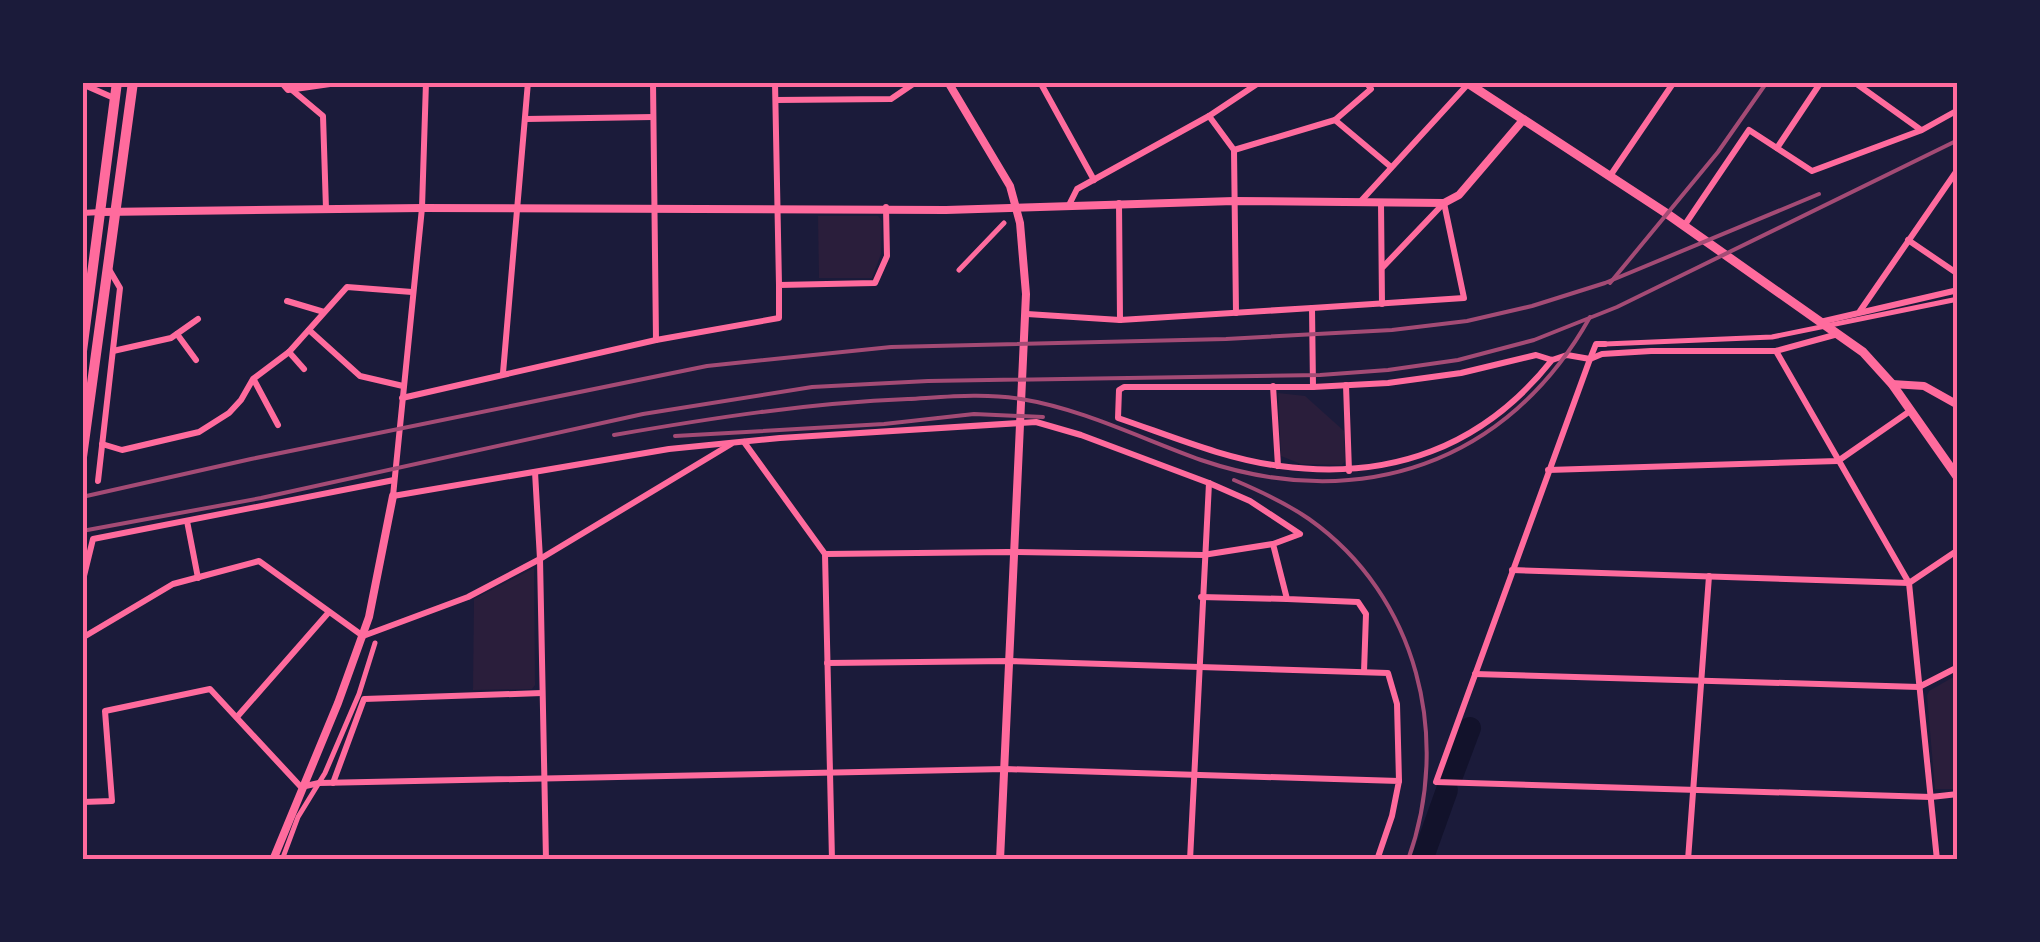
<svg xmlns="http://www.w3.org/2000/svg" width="2040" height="942" viewBox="0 0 2040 942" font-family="'Noto Serif',serif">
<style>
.green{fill:#2a1e3b}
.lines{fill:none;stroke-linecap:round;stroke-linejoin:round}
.river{stroke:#12122b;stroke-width:22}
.pedestrian{stroke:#ff6b9d;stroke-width:5}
.minor{stroke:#ff6b9d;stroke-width:6}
.tertiary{stroke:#ff6b9d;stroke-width:8}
.secondary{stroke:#ff6b9d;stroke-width:9}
.trunk{stroke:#ff6b9d;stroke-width:10}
.rail{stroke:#a44b75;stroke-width:4}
.neatline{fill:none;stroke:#ff6b9d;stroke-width:4}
</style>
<rect width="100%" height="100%" fill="#1b1b3a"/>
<g class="green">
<polygon points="818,216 878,216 882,221 881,254 872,278 819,278"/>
<polygon points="1278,393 1305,396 1344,431 1345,461 1342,465 1301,464 1281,456"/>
<polygon points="534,568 535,685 532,689 473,690 474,599"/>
<polygon points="1957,675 1957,789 1935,789 1927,696 1929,691"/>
</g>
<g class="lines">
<g class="river">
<polyline points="1452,776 1470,728"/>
<polyline points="1422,860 1447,790"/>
</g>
<g class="pedestrian">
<polyline points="959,270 1004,223"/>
<polyline points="1605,344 1772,337 1958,299"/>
<polyline points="282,860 298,817 325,773 359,694 375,643"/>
</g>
<g class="minor">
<polyline points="281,82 288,90 344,82"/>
<polyline points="426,82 422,208 393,496 669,449 780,438 1036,422 1081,435 1209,483 1250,501 1300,534 1273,544 1287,599 1358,602 1366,614 1364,672"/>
<polyline points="653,82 656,340"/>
<polyline points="775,82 779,285"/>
<polyline points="1040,82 1094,180"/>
<polyline points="1854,82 1921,130"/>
<polyline points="82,84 114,98"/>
<polyline points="292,90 323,116 326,209"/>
<polyline points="776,100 891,99 916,82"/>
<polyline points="1209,116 1234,150 1236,313"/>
<polyline points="526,119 653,117"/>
<polyline points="1335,120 1371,89 1366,82"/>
<polyline points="1777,148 1821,82"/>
<polyline points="1234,150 1335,120 1391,167"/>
<polyline points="1610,176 1674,82"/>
<polyline points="1360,202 1468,84"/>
<polyline points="1119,203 1120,320 1312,308 1313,387"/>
<polyline points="1381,203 1382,304"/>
<polyline points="1069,205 1077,189 1209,116 1260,82"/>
<polyline points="82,213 101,212"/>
<polyline points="1684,226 1749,130 1812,171 1922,130 1958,110"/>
<polyline points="1908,240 1958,274"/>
<polyline points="1383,267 1443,204"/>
<polyline points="287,301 324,312"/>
<polyline points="1312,308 1464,298 1444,203"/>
<polyline points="1860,311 1958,169"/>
<polyline points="1027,314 1120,320"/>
<polyline points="1820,322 1958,290"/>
<polyline points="309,330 360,376 403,386"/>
<polyline points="177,334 196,360"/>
<polyline points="1605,344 1596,344 1590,359 1436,782 1931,797 1958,794"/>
<polyline points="113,351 171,338 198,319"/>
<polyline points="1776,351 1909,583 1937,860"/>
<polyline points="289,352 304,369"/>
<path d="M 1552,360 C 1483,447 1390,481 1280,466 C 1225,459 1171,436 1118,418 L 1119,390 L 1124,387 L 1313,387 L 1388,383 L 1461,373 L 1536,355 L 1552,360 L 1567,355 L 1590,359 L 1602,354 L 1651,351 L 1776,351 L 1838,334"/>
<polyline points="503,373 528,82"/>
<polyline points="254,380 278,425"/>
<polyline points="1346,385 1349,471"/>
<polyline points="1273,386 1278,466"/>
<polyline points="402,398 656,340 779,318 779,285 875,283 887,256 886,207"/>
<polyline points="744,442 825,554 832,860"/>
<polyline points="102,444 122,450 199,432 229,413 241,400 253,379 289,352 347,287 412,292"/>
<polyline points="1548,470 1838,461 1910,411"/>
<polyline points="535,472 540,559 546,860"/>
<polyline points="98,481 120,288 110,271"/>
<polyline points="187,521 198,578"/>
<polyline points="825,554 1008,552 1203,555 1273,544"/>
<polyline points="1512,570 1909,583 1958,550"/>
<polyline points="82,584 93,539 394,480"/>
<polyline points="1201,597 1287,599"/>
<polyline points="82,638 173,584 259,561 363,636 468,597 540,559 731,444"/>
<polyline points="827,663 1011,661 1388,673 1397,704 1399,781"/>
<polyline points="1475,674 1919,687 1958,667"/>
<polyline points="237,717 329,612"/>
<polyline points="333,783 364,699 542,693"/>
<polyline points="82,802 112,801 105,711 210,689 301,787 319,783 1005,769 1399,781 1392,816 1377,860"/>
<polyline points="1190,860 1209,483"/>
<polyline points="1688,860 1709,576"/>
</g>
<g class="tertiary">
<polyline points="948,82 1010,186 1020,223 1026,294 1000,860"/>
<polyline points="101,212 422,208 946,210 1234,201 1444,203 1459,195 1523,120"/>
<polyline points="1892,384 1924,386 1958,405"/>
<polyline points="273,860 338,703 369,617 393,496"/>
</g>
<polyline class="secondary" points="1466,82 1666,213 1863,352 1892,384 1958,478"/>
<g class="trunk">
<polyline points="82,351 117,82"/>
<polyline points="82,457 133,82"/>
</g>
<g class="rail">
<polyline points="1610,283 1718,152 1767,82"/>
<path d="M 614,435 C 712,418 808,403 908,399 C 945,397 984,393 1021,399 C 1083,409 1142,439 1201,460 C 1359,514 1508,464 1590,317"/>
<polyline points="675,436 884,424 974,414 1043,417"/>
<path d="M 1234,480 C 1260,491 1286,503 1309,519 C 1418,596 1452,738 1408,860"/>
<polyline points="82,497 251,459 707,366 891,347 1226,339 1392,330 1467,321 1532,306 1605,283 1819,194"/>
<polyline points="82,531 261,498 643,414 812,387 928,381 1320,375 1388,370 1458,360 1534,340 1617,307 1958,140"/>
</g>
</g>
<rect width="2040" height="942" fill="none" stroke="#1b1b3a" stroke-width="170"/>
<rect x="85" y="85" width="1870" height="772" class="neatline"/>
</svg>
